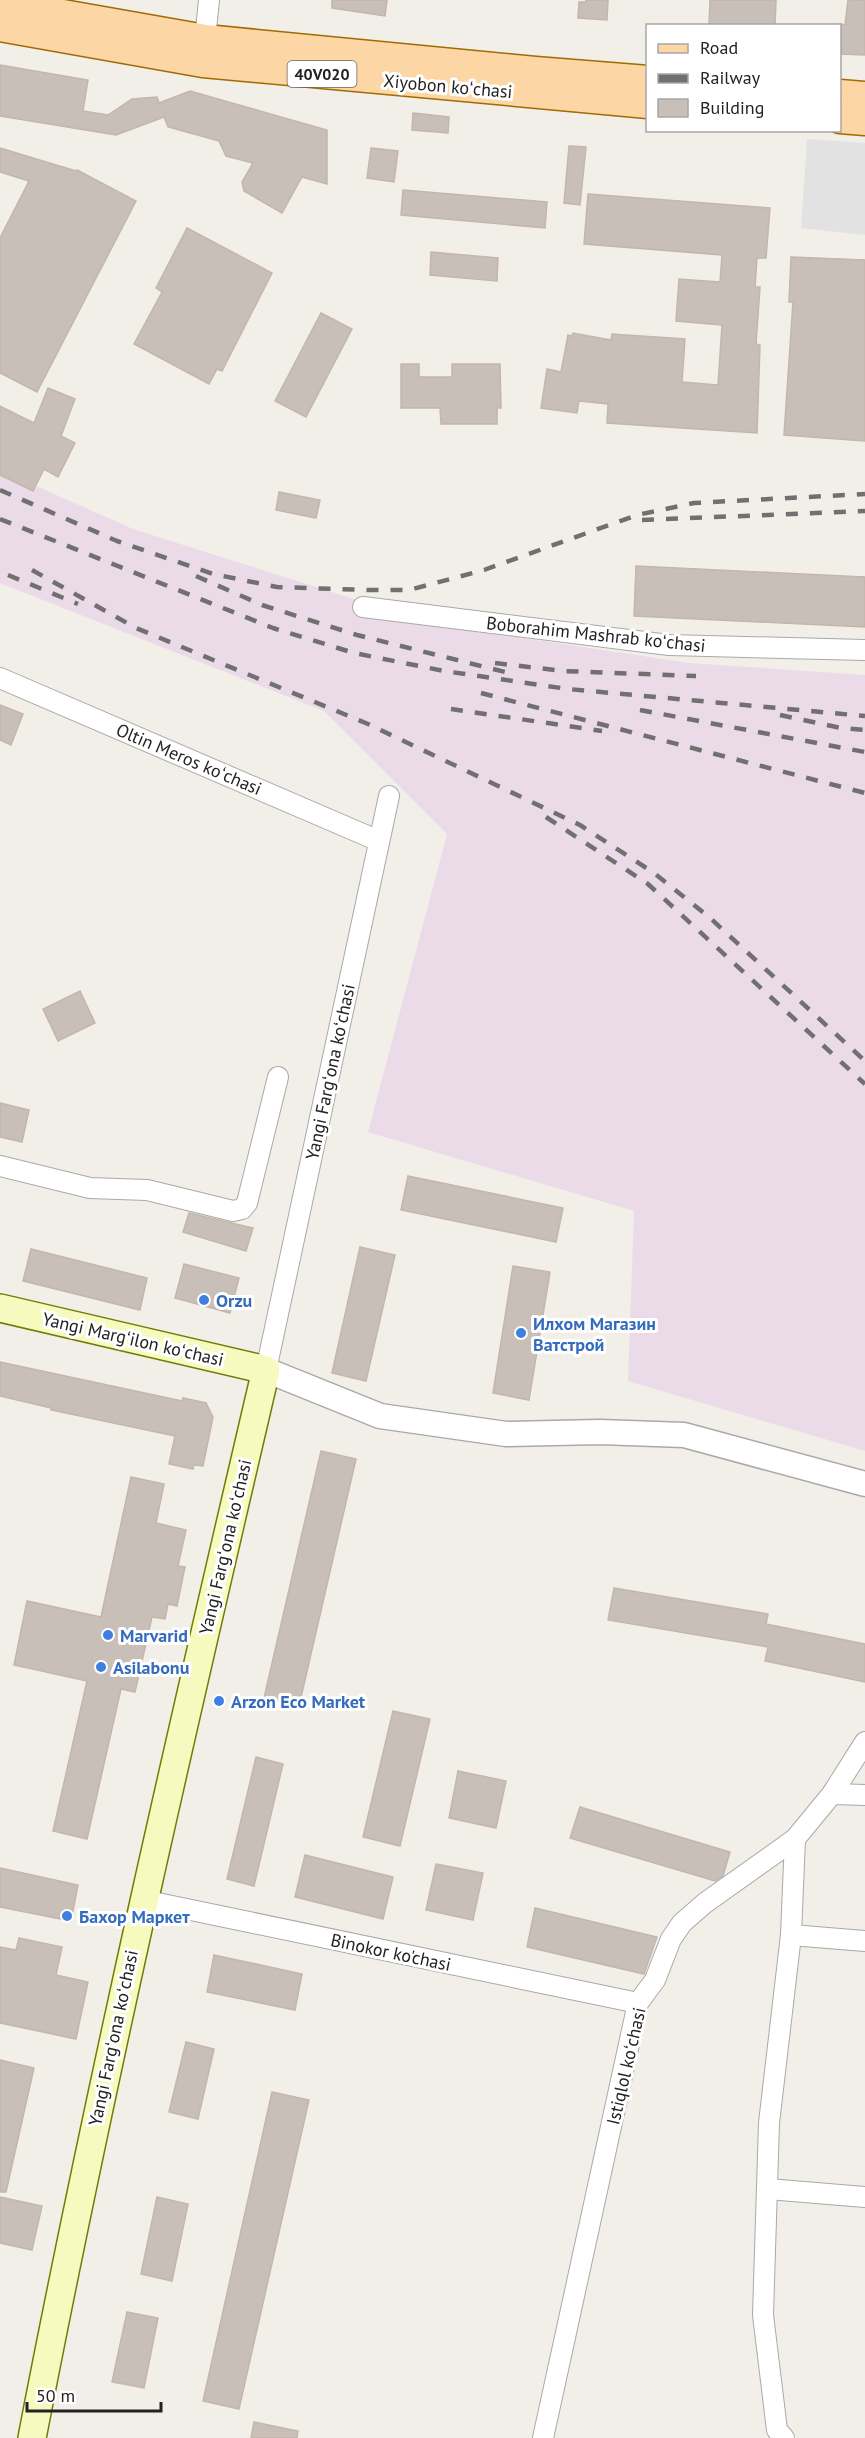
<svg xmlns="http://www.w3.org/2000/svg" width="865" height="2438" viewBox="0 0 865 2438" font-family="'PT Sans',sans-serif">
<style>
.industrial{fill:#ebdbe8}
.parking{fill:#e2e2e2}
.building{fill:#c7bfb8;stroke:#c4b6ab;stroke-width:1.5}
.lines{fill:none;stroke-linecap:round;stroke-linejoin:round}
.minor-casing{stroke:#a9a9a9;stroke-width:22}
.tertiary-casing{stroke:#a9a9a9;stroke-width:27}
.secondary-casing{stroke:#707d05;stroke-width:30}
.primary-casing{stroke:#a06b00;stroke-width:33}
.minor{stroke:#fff;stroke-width:20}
.tertiary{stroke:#fff;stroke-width:24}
.secondary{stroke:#f7fabf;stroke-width:27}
.primary{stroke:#fcd6a4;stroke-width:30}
.rail{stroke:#707070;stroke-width:4.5;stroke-dasharray:12 12;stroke-linecap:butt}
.shop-dot{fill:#3f7fe0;stroke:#fff;stroke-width:2}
.labels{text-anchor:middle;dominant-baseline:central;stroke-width:6;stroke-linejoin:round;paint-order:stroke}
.shield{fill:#fff;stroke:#646464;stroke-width:1.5}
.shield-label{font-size:16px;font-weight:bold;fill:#222}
.street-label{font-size:18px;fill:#222;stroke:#fff}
.shop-label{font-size:18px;font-weight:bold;fill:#366cbe;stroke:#fff;text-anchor:start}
</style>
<rect width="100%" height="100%" fill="#f2efe9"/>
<polygon class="industrial" points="0,470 133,529 436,625 689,663 865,675 865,1451 628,1381 634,1211 368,1132 447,834 324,711 0,583"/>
<polygon class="parking" points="807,139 865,143 865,235 801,228"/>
<g class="building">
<polygon points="332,0 387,0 385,16 332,8"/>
<polygon points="586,0 608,0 607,20 578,18 579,2 586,2"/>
<polygon points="710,0 776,0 775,26 709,26"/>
<polygon points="848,0 865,0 865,55 840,54 840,24 845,25"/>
<polygon points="0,65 88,80 83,111 108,115 132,99 157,97 159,103 190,91 327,130 327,184 302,177 282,213 244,191 242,182 253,163 226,156 219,141 168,127 164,117 116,135 0,116"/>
<polygon points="413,113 449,117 448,133 412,130"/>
<polygon points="569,146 586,147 580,205 564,203"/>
<polygon points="0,148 76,171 77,170 136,201 37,392 0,373 0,238 29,181 0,172"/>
<polygon points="371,148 398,151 394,182 367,178"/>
<polygon points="403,190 547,202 545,228 401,215"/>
<polygon points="588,194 770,208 766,258 757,258 755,287 760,287 756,344 760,345 757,433 607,423 608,404 579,401 577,413 541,408 547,369 561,372 568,335 572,336 573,333 611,340 612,334 685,339 682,382 718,385 722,325 676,321 679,279 720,282 722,255 584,244"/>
<polygon points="187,228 272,273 222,371 217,369 209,384 134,344 162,292 156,288"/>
<polygon points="431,252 498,258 497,281 430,275"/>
<polygon points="791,257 865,260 865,441 784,435 793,302 789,302"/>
<polygon points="321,313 352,329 306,417 275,401"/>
<polygon points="401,364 419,364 419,377 452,377 452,364 500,364 501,408 497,408 497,424 441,424 440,408 401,408"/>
<polygon points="48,388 75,399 61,436 75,443 58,477 44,469 33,491 0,475 0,406 34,423"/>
<polygon points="279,492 320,500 316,518 276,510"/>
<polygon points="636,566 865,577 865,627 634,616"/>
<polygon points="0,705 23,714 11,745 0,740"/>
<polygon points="80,991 95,1023 58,1041 43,1009"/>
<polygon points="0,1103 29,1110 22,1142 0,1137"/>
<polygon points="408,1176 563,1208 556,1242 401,1210"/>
<polygon points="189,1213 253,1228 246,1251 183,1232"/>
<polygon points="360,1247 395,1255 366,1381 332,1373"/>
<polygon points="31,1249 147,1278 140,1310 23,1281"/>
<polygon points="184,1264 239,1278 230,1313 175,1298"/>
<polygon points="513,1266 550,1272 529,1400 493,1393"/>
<polygon points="0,1362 182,1401 183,1398 206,1403 213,1417 203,1466 194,1465 193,1469 169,1464 175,1436 51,1410 51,1408 0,1396"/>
<polygon points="321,1451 356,1459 299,1706 264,1698"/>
<polygon points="131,1477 164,1484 156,1523 186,1530 178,1566 185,1567 177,1606 168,1604 165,1619 152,1617 135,1692 121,1689 87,1839 53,1831 87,1681 14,1665 27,1601 101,1617"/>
<polygon points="614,1588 768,1614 766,1624 865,1644 865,1682 765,1661 768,1647 608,1620"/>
<polygon points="393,1711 430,1719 400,1846 363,1837"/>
<polygon points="256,1757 283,1764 254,1886 227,1879"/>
<polygon points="458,1771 506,1781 496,1828 449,1818"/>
<polygon points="580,1807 730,1852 723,1876 715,1881 570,1838"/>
<polygon points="305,1855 393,1877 383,1919 295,1897"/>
<polygon points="436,1864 483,1873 473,1920 426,1910"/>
<polygon points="0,1868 78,1885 71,1921 0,1907"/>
<polygon points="535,1908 657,1937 644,1974 527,1947"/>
<polygon points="19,1938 62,1947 56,1975 88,1982 76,2039 0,2023 0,1947 16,1950"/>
<polygon points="214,1955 302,1974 295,2010 207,1992"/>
<polygon points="186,2042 214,2049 198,2119 169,2112"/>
<polygon points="0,2060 34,2068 6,2192 0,2192"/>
<polygon points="272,2092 309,2100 239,2409 203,2401"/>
<polygon points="0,2197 42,2206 32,2250 0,2243"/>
<polygon points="157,2197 188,2204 172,2281 141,2274"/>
<polygon points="127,2312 158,2318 144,2388 112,2382"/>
<polygon points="254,2422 298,2431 297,2438 251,2438"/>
</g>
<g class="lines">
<defs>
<g id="minor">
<polyline points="205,40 209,0"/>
<polyline points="363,607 669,645 865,650"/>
<polyline points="0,678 379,841"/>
<polyline points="0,1166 90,1188 147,1190 233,1211 242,1209 247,1203 278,1077"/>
<polyline points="266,1370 389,796"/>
<polyline points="832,1794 865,1795"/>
<polyline points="143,1900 638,2003"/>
<polyline points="791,1935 865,1941"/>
<polyline points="768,2189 865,2197"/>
<polyline points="543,2438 638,2003 655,1980 671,1939 682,1923 705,1903 795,1839 832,1794 865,1742"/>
<polyline points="784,2438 777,2430 763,2315 769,2123 791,1935 795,1839"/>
</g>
<polyline id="tertiary" points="266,1370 380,1416 506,1434 600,1432 684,1435 865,1484"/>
<path id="secondary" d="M 0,1308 L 266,1370 C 183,1725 101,2080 32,2438"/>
<g id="primary">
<polyline points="0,4 205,40 535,72 648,81"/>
<polyline points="0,26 203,62 648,103"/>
<polyline points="840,95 865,97"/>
<polyline points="840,118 865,120"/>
</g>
</defs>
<use href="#minor" class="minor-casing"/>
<use href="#tertiary" class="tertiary-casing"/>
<use href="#secondary" class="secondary-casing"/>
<use href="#primary" class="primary-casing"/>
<use href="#minor" class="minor"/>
<use href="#tertiary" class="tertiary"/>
<use href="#secondary" class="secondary"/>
<use href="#primary" class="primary"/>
<g class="rail">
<polyline points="0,490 117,541 213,574 277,587 367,590 409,590 484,570 637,515 694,503 865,494"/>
<polyline points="0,519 273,628 354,653 444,671 568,689 865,716"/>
<polyline points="642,520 865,511"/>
<polyline points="32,570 136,628 368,724 580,825 654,873 709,917 865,1061"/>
<polyline points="8,575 78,604"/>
<polyline points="196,576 262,605 357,635 505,672"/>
<polyline points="495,663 563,671 696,676"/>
<polyline points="481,693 865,793"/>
<polyline points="451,709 602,731"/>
<polyline points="640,710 865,752"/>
<polyline points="780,715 841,728 865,730"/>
<polyline points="546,817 648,884 865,1084"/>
</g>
</g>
<g class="shop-dot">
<circle cx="204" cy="1300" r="6"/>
<circle cx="521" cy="1333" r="6"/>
<circle cx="108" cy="1635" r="6"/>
<circle cx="101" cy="1667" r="6"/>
<circle cx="219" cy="1701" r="6"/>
<circle cx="67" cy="1916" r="6"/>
</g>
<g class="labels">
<rect class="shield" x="287.5" y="61" width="69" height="26" rx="4.5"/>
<g class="shield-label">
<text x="322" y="74">40V020</text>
</g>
<g class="street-label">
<text transform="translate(448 86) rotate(5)">Xiyobon koʻchasi</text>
<text transform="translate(596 634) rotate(6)">Boborahim Mashrab koʻchasi</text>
<text transform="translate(189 759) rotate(23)">Oltin Meros koʻchasi</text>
<text transform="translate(330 1072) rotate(-78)">Yangi Fargʻona koʻchasi</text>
<text transform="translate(133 1339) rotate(13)">Yangi Margʻilon koʻchasi</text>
<text transform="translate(225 1547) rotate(-77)">Yangi Fargʻona koʻchasi</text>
<text transform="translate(391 1952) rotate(12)">Binokor ko'chasi</text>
<text transform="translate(113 2038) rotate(-78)">Yangi Fargʻona koʻchasi</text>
<text transform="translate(626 2066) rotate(-77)">Istiqlol koʻchasi</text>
</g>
<g class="shop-label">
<text x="216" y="1300">Orzu</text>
<text x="533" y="1323">Илхом Магазин<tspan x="533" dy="21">Ватстрой</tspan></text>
<text x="120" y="1635">Marvarid</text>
<text x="113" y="1667">Asilabonu</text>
<text x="231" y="1701">Arzon Eco Market</text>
<text x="79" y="1916">Бахор Маркет</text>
</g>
</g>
<rect x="646" y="24" width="195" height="108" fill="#ffffff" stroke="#a7a7a7" stroke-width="1.5"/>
<rect x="658" y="44" width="30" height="9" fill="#fcd6a4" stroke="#a7a7a7" stroke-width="1.5"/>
<text x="700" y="54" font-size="18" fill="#222222">Road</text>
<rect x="658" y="74" width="30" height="9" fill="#707070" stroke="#a7a7a7" stroke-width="1.5"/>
<text x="700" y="84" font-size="18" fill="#222222">Railway</text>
<rect x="658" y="99" width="30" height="18" fill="#c7bfb8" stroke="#a7a7a7" stroke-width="1.5"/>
<text x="700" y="114" font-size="18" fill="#222222">Building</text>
<path d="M27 2402v9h134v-9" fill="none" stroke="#222222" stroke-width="3"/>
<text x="36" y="2402" font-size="18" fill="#222222" stroke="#ffffff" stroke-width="4.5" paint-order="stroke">50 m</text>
</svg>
